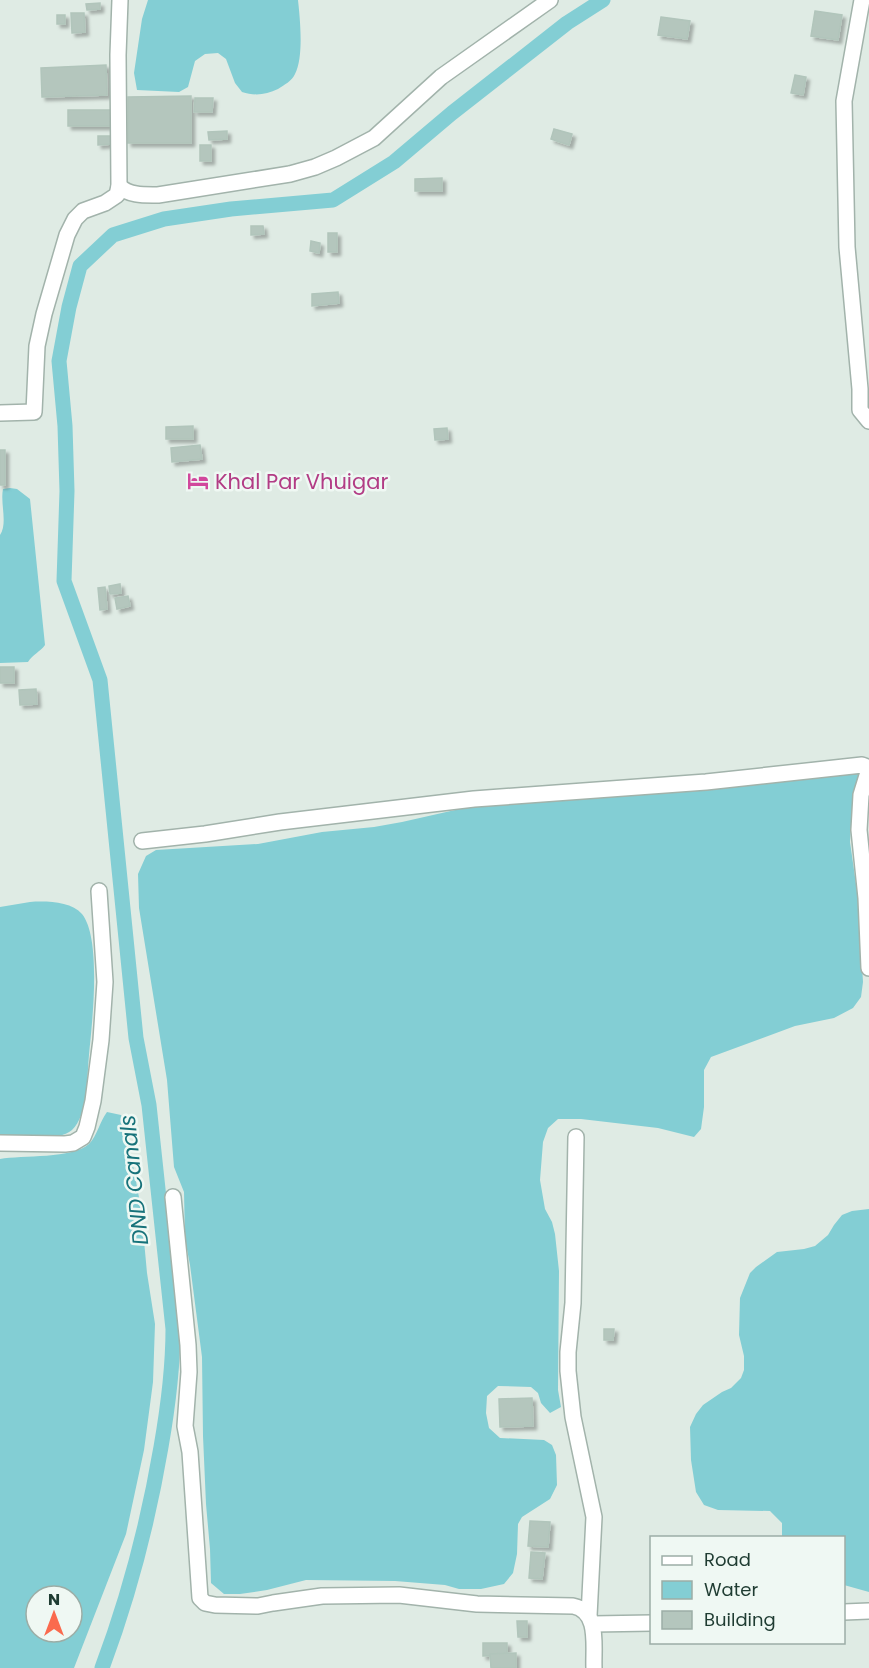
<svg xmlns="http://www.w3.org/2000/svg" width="869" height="1668" viewBox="0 0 869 1668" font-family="Poppins,sans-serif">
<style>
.water{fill:#83ced4;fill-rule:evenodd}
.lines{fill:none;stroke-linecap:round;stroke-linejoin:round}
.canal{stroke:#83ced4;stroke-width:15}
.building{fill:#b4c6bd;stroke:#b1c5bb;stroke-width:1.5;filter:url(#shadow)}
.street-casing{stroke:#a2b3ab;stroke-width:18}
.street{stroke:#fff;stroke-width:15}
.labels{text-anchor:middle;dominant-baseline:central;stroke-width:5;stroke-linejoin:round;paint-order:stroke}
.hotel-label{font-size:21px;fill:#b23c85;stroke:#eff8f3;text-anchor:start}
.water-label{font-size:22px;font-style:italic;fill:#16727a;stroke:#eff8f3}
</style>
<defs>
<filter id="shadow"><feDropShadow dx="3.5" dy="3.5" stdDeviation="1.5" flood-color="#0004"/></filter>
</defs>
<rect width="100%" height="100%" fill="#dfebe4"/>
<g class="water">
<path d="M 148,0 L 298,0 C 300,19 304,57 295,74 C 292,81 284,85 278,89 C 266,95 254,96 242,92 L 235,83 L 226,59 L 218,53 L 205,54 L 195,61 L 188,87 L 179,92 L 137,90 L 134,73 L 142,19 Z"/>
<path d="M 10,488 L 17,489 L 30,499 L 45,645 C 40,652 33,654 28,662 L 0,663 L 0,535 C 8,523 0,504 3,489 Z"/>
<polygon points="861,769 852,809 850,842 858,898 863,982 861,997 853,1008 834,1018 795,1026 711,1057 704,1070 704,1107 701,1129 694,1137 658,1128 581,1119 558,1119 548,1128 543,1142 540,1180 545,1209 552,1222 555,1234 559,1271 558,1390 561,1407 550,1413 541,1403 538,1393 531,1387 498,1386 487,1396 486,1413 489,1428 500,1438 544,1440 552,1445 556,1455 557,1485 550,1499 522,1517 518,1524 517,1554 513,1573 504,1584 481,1589 459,1589 445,1585 395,1581 306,1580 267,1590 240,1594 224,1594 211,1583 210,1549 206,1504 203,1436 202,1357 190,1265 185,1239 184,1192 174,1167 167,1080 139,908 138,874 146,856 156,850 258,844 322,832 374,827 402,822 495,801"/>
<path d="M 30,902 C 45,901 71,901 82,914 C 102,939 92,1023 89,1055 C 87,1075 88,1116 72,1130 C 57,1143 19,1136 0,1135 L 0,907 Z"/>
<path d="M 107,1112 L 121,1115 L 125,1123 L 141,1208 L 147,1273 L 155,1324 L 153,1382 L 144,1450 L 126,1534 L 74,1668 L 0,1668 L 0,1159 C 22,1155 73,1159 89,1144 C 97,1136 100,1121 107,1112 ZM 36,1596 L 72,1596 L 72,1632 L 36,1632 Z"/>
<polygon points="869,1209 869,1592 844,1585 844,1538 782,1537 782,1523 770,1511 718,1510 704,1505 696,1492 691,1460 690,1427 696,1414 703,1405 722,1392 731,1388 741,1378 744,1370 744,1356 739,1335 740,1298 750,1273 756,1267 777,1252 804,1249 815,1246 828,1235 834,1225 842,1215 852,1211"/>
</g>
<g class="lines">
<path class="canal" d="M 102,1668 C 129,1596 148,1523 161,1447 C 168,1407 173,1370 173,1329 L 149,1105 L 136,1038 L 100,680 L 64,581 L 67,491 L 65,426 L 59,361 L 69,307 L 80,266 L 113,235 L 164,219 L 231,209 L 333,200 L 394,162 L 452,113 L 567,23 L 603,0"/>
</g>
<g class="building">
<polygon points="100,3 100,9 87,10 86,4"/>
<polygon points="815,11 842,15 838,40 811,36"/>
<polygon points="71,13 84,13 85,32 72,33"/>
<rect x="57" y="15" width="8" height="9"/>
<polygon points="661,17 690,21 687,39 658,35"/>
<polygon points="106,65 107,95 42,97 41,68"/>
<polygon points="795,75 806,77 803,95 791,93"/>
<polygon points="191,96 191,143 128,143 128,97"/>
<polygon points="195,98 213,98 212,112 194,112"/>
<rect x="68" y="110" width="44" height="16"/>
<polygon points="554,129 572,134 569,145 551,139"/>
<polygon points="227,131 227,139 209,140 208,132"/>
<polygon points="98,136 111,136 112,144 98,145"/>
<rect x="200" y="145" width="11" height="16"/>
<polygon points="442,178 442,191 415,191 415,179"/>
<polygon points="251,226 263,226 264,234 251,235"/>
<rect x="328" y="233" width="9" height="19"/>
<polygon points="311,241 320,243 319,253 310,251"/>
<polygon points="338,292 339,303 312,306 312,294"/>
<polygon points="193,426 193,439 166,439 166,427"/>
<polygon points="447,428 448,439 435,440 434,429"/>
<polygon points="200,445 202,459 172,462 171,448"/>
<rect x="0" y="450" width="5" height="35"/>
<polygon points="120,584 121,593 110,594 109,586"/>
<polygon points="105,587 107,609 100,610 98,588"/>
<polygon points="128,596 130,606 117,609 115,598"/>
<rect x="0" y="667" width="14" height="16"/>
<polygon points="36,689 37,704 20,705 19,690"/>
<polygon points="604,1329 614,1329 613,1340 604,1340"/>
<polygon points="532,1398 533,1426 500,1427 499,1399"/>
<polygon points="530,1521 550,1522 548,1547 528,1546"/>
<polygon points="531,1552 545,1553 542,1579 529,1578"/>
<polygon points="517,1621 527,1621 527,1637 518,1637"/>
<polygon points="483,1643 507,1643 507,1655 483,1656"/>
<polygon points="516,1653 516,1668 491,1668 490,1654"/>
</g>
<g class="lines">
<defs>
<g id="street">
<polyline points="862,0 844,101 847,247 860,389 860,410 869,421"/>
<path d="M 119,186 C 130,196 144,195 158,195 L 290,174 L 315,167 L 336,158 L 374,138 L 441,77 L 550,0"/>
<polyline points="0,413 34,412 37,346 44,314 67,235 75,219 83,211 105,203 117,195 119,186 118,55 120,0"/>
<polyline points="142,841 205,834 280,822 474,799 706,782 862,765 867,767 869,769 861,795 859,830 866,898 869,968"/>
<polyline points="576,1137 573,1303 568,1352 568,1371 573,1417 594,1517 589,1616"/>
<polyline points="0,1143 65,1144 73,1143 83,1137 87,1127 93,1101 101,1040 105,982 99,891"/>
<path d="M 173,1197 L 188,1345 L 189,1372 L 185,1426 L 190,1452 L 200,1598 L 205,1603 L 215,1605 L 258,1606 L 273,1603 L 322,1596 L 399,1595 L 477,1604 L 573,1606 C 600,1611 593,1647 594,1668"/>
<polyline points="844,1612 869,1611"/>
<polyline points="593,1624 652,1623"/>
</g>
</defs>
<use href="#street" class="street-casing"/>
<use href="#street" class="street"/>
</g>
<defs>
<symbol id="hotel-bare" viewBox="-9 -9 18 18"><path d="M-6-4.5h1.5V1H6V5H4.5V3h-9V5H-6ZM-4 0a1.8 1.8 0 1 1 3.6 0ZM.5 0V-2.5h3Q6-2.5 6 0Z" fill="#d1479c" stroke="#eff8f3" stroke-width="2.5" paint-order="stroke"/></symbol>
</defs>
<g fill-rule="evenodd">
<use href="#hotel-bare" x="183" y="466" width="30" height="30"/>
</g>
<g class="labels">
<g class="hotel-label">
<text x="215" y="481">Khal Par Vhuigar</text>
</g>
<g class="water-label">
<text transform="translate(134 1180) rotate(-96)">DND Canals</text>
</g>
</g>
<rect x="650" y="1536" width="195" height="108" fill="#eff8f3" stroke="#9cada6" stroke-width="1.5"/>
<rect x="662" y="1556" width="30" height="9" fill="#ffffff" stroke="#9cada6" stroke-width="1.5"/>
<text x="704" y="1566" font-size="18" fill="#1f3c32">Road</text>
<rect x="662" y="1581" width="30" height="18" fill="#83ced4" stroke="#9cada6" stroke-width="1.5"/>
<text x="704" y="1596" font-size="18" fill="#1f3c32">Water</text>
<rect x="662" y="1611" width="30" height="18" fill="#b4c6bd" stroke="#9cada6" stroke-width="1.5"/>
<text x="704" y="1626" font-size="18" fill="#1f3c32">Building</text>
<g transform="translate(54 1614)"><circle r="28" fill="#eff8f3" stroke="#9cada6" stroke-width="1.5"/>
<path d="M0-4.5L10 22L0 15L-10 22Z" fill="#fa6a4e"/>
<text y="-9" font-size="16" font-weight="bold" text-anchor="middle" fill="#1f3c32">N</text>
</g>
</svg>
